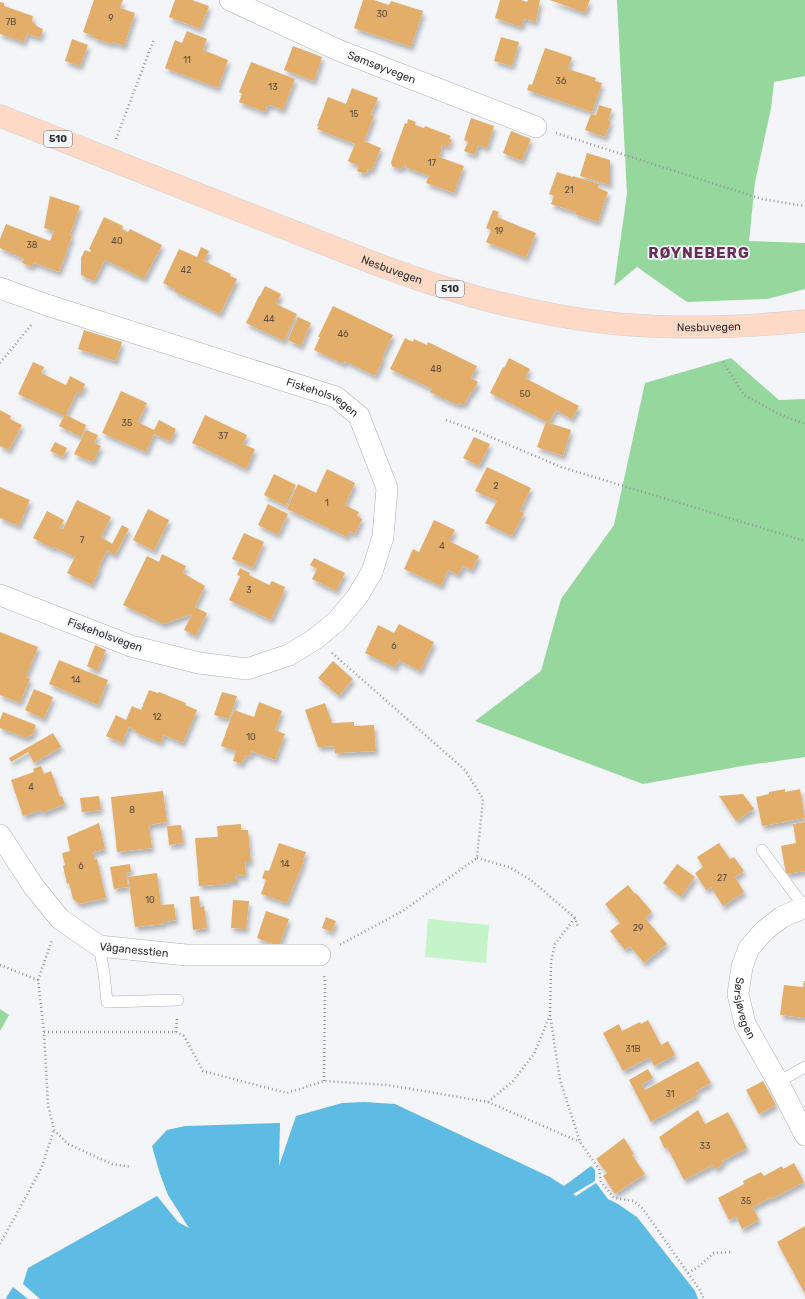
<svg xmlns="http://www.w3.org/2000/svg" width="805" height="1299" viewBox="0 0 805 1299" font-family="Rubik,sans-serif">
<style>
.green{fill:#c4f4c7}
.forest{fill:#95d79c}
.water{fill:#5dbbe4}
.building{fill:#e3ae69;filter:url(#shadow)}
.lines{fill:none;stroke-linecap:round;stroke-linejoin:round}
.lane-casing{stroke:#adaeb1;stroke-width:12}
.street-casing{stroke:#adaeb1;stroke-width:22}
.primary-casing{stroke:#d1d1d1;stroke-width:23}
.path{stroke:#949598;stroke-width:2.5;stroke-dasharray:1 3;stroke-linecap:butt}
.lane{stroke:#fff;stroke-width:11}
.street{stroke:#fff;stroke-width:21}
.primary{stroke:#fdd9c6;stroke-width:22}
.labels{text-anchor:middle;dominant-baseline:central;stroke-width:3.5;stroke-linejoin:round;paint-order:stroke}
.number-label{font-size:9px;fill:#5a4d3d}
.shield{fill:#f4f5f9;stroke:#68696b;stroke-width:1}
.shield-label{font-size:10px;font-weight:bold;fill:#2c2d2e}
.street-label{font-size:11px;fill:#2c2d2e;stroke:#f4f5f9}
.district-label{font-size:15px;font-weight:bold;letter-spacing:1px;fill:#662e59;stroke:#f4f5f9}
</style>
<defs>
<filter id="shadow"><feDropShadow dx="2.5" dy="4.5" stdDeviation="2" flood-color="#0004"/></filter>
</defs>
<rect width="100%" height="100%" fill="#f4f5f9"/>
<polygon class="green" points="428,919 489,925 486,963 425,957"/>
<g class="forest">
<polygon points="617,0 805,0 805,76 774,82 771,108 755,182 749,241 805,243 805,289 767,299 687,302 637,267 614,286 627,194"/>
<polygon points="731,358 779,400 805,399 805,757 742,766 643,784 475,721 541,671 561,599 614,525 645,383"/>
<polygon points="0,1009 9,1015 0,1031"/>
</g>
<g class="water">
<polygon points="365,1102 395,1104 550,1177 564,1186 591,1166 595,1170 595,1181 573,1194 576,1196 596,1183 608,1199 618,1204 637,1217 695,1291 698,1299 40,1299 23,1284 28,1268 157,1196 178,1222 189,1228 168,1195 160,1174 152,1146 167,1130 185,1126 280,1123 279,1166 296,1116 342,1103"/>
<polygon points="13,1287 28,1299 7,1299 6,1298"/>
</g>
<g class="building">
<polygon points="94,0 123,0 120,8 135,13 124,46 113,42 112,44 94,38 94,36 83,32"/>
<polygon points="175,0 192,0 209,6 200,29 169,17"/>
<polygon points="363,0 374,0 389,5 391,1 423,11 411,47 354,28"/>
<polygon points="500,0 521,0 527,2 528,0 540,0 536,22 524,19 521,27 495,18"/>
<polygon points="550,0 590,0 585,13"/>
<polygon points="0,2 4,3 4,6 33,16 32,21 38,27 43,29 40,38 27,34 24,42 0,34"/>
<polygon points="187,31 207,39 203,50 228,60 218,88 165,68 175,40 182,43"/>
<polygon points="501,37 519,42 512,66 494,61"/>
<polygon points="72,39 88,45 80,66 65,61"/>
<polygon points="293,46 322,57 314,81 284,70"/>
<polygon points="545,48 572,57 568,69 596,78 595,81 602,83 592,112 527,90 529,84 532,85"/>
<polygon points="251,62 295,79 283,110 271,105 267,106 265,112 239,102 242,94 239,92"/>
<polygon points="352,88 378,98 371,114 374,116 364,141 381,148 372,170 368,169 366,174 357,171 359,166 348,161 355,144 317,129 319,126 317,126 328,97 346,104"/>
<polygon points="599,105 612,109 608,120 611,121 605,137 585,130 591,114 596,115"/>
<polygon points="471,118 494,126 487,148 478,145 475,155 464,151 468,142 464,140"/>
<polygon points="408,119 416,122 415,125 424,128 425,126 451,136 449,139 452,140 448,147 442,145 441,148 442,149 439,157 464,166 454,193 426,183 429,176 405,167 406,164 400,169 394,167 392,166 391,162 405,123 407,124"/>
<polygon points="511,131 531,139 522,161 503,153"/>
<polygon points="587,153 610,160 610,185 580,176"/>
<polygon points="557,172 573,177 573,176 599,184 598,188 608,192 598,222 575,214 576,212 551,204 554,196 549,194"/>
<polygon points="50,196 80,206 70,235 72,236 67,249 68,249 59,272 34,263 32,267 22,263 24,259 0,248 0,239 6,224 50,241 54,231 44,228"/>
<polygon points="493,210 499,212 497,217 536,233 526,258 486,242 491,230 486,228"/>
<polygon points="104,217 123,226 122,229 128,232 130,229 162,245 144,279 105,260 94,281 81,275 81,258 85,250 90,252 91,250 89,249"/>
<polygon points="201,247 209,251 204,261 231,274 230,276 237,279 220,314 174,291 175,289 163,283 179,249 197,257"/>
<polygon points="265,286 281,294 276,304 297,314 284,341 246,323 259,296 260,296"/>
<polygon points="333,306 393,335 382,357 384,358 375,376 345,361 344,364 314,350 320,337 318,337"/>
<polygon points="298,317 311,323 301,346 288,340"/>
<polygon points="84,330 122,342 116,361 78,349"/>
<polygon points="405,338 413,342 414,339 427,345 428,342 477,366 471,378 478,382 472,393 471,392 464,405 459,403 458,405 430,392 432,389 390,369"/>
<polygon points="509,358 530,369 525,378 579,406 572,419 556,410 549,423 490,393 503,367 504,368"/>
<polygon points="33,362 44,367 41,373 66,385 70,376 85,384 81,394 77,392 66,415 86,425 81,437 59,426 64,416 18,394"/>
<polygon points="121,391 147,403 138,422 154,430 159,420 176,429 170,441 154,434 146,452 102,433"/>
<polygon points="0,410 11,416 10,419 22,425 9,450 0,446"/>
<polygon points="205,415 247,435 243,444 255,449 246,469 192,443"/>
<polygon points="546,422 571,430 563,456 537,447"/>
<polygon points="86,430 98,435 94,443 101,446 93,462 74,454"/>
<polygon points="474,437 490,444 479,466 463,458"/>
<polygon points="55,442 67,448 63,457 50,451"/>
<polygon points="487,467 531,488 520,511 524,513 512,536 485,523 497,501 475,491"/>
<polygon points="327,469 355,483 345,505 359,512 357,516 362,519 355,534 350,531 347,537 287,509 298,484 316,493"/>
<polygon points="274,474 296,485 286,506 264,495"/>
<polygon points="0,487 30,500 19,526 0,518"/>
<polygon points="77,500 111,517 101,537 111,543 112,544 122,525 129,529 115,555 107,551 99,567 100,569 92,585 67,573 75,557 54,547 54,549 33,538 47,511 64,520 60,528 63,529"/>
<polygon points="268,504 288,514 278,535 258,525"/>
<polygon points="148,509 169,520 154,551 133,540"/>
<polygon points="434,520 455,530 449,541 479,556 472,570 463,566 458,575 448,570 441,586 404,569 413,549 419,552"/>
<polygon points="244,533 264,542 253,568 232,559"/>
<polygon points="162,554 186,566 183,573 205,586 195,607 207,613 196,636 184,630 192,614 163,624 123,605 147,556 159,562"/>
<polygon points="314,558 345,573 336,591 312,579 317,569 310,565"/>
<polygon points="240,568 250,573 249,575 269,585 272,581 285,587 283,592 284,592 271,620 229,600 240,576 237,575"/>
<polygon points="399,624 434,642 420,671 399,660 395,668 365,653 378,625 394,633"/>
<polygon points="0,632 38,647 26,677 30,679 20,703 0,695"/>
<polygon points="95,645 106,650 97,671 87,666"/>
<polygon points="59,660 108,680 98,705 49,684"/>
<polygon points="333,661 353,679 339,696 318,678"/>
<polygon points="34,689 53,697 44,719 25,710"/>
<polygon points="149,690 158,693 159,692 186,703 185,705 197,710 183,743 164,735 161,743 135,732 136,730 129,727 122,743 106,736 116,715 126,720 132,706 141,710"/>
<polygon points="222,692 237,696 229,719 214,715"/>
<polygon points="259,702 282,711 275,730 285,734 275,760 252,751 250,757 246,755 242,764 233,761 236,751 221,746 234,710 254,717"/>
<polygon points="325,703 332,723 354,722 354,726 374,725 376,751 335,753 334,746 318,747 305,710"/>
<polygon points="3,712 36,725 33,734 26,738 0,728 0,720"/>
<polygon points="53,733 61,747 34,763 28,752 11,762 9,758"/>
<polygon points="41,766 44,774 51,771 60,797 62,796 65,804 42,813 41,810 23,816 11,780 34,772 33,769"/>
<polygon points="785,789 785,792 800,789 805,818 762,826 756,797 769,794 769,792"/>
<polygon points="163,791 167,822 149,825 152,848 117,852 111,797"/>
<polygon points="743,794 754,809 736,821 719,796"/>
<polygon points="99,796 101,810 82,812 80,798"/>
<polygon points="805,822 805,871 786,874 781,846 796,843 793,824"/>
<polygon points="99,823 105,849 93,852 95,860 97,859 106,898 79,904 73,899 69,883 67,884 63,866 65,865 62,853 70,851 67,837"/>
<polygon points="241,824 241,830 248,830 251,862 245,862 246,875 236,876 237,882 227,882 228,884 199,886 195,838 218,837 217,826"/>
<polygon points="181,825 183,843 169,845 167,826"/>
<polygon points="279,843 306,852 303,860 304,861 287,903 261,894 266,880 262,878 265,870 269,871"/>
<polygon points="719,843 730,859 734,857 744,871 735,877 744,892 723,906 711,887 706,890 695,873 703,867 697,857"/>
<polygon points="130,864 131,872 126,873 128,887 114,889 110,867"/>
<polygon points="677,864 695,877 681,897 663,883"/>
<polygon points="157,873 161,905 174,904 176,920 163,922 164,924 135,927 128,877"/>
<polygon points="628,885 635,894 636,893 652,912 645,918 667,944 644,963 630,946 625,950 610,931 620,923 605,904"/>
<polygon points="199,896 200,907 204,906 207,928 193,930 190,897"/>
<polygon points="233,900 249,901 246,929 231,928"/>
<polygon points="266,911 289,919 279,946 257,938"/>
<polygon points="326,917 336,921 332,932 322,928"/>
<polygon points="804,981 805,981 805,1018 780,1015 784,985 803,987"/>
<polygon points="648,1020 661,1045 668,1041 675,1055 654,1066 650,1057 623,1071 603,1033 619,1024 622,1031 640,1022 641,1024"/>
<polygon points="698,1061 711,1083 696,1091 698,1095 651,1122 629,1080 648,1069 653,1078 642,1084 645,1090"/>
<polygon points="763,1081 776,1105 759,1114 746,1090"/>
<polygon points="698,1110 705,1124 728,1112 747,1148 722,1161 723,1164 715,1169 713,1165 684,1180 667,1147 665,1149 659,1137"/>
<polygon points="624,1138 634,1154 632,1155 645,1174 615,1194 603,1176 607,1173 596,1159"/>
<polygon points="794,1163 804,1182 771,1199 770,1198 753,1207 759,1220 742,1229 736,1216 729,1220 718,1198 744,1184 743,1181 761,1172 764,1176 782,1166 783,1169"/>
<polygon points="805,1226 805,1294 777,1242"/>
</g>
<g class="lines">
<defs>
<g id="lane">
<polyline points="762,850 799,900 803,907"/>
<polyline points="99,946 104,973 107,1002 178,1000"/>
<polyline points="778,1082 805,1067"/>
</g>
<g id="street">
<path id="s1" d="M 230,0 L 338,50 L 536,127"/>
<path id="s2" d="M 0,288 L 47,305 L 336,397 L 359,416 L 387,488 L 383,537 L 372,572 L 357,597 L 337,621 L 315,639 L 289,655 L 247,669 L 199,663 L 131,646 L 0,595"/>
<path id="s3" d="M 0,835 L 34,887 L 60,919 L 99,946 L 186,955 L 320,955"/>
<path id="s4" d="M 805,907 L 782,917 L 764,931 L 749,948 L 742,967 L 738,994 L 745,1024 L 778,1082 L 805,1135"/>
</g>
<g id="primary">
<path id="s5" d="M 0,116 C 93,153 186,189 279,226 C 334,247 389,271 446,288 C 483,300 522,309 561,316 C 641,331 725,329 805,321"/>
</g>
</defs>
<use href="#lane" class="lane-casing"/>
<use href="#street" class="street-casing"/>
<use href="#primary" class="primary-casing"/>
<g class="path">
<polyline points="556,133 762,199 805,206"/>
<polyline points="116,139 154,39"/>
<polyline points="723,362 744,395 781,415 805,424"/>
<polyline points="0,363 33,323"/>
<polyline points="446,420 474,430 561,467 805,541"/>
<polyline points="332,653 465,770 483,799 477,858 401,912 339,945"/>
<polyline points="477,858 509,867 531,880 575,918 578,927"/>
<polyline points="0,965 38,980 44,1032 48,1105 54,1130 68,1144 112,1164 131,1167"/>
<polyline points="38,980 52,940"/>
<polyline points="550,1015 560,1080 580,1142 599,1169 601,1182 614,1198 634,1201 643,1209 699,1289 704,1299"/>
<polyline points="44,1032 176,1032 184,1036 203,1071 287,1093 324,1081 388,1085 488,1102 580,1142"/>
<polyline points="176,1032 177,1016"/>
<polyline points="324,1081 325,980 324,976"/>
<polyline points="488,1102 513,1081 534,1054 550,1015 551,962 555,944 575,918"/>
<polyline points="0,1244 41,1169 54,1130"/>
<polyline points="688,1273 698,1267 714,1253 732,1252"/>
</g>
<use href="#lane" class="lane"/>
<use href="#street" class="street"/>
<use href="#primary" class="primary"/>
</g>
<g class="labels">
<g class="number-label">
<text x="382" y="14">30</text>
<text x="111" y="18">9</text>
<text x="11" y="22">7B</text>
<text x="187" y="60">11</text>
<text x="561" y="81">36</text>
<text x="273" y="87">13</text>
<text x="354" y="114">15</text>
<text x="432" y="163">17</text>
<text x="569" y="190">21</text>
<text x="499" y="231">19</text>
<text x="117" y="241">40</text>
<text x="32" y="245">38</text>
<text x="186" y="270">42</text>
<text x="269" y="319">44</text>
<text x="343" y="334">46</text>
<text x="436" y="369">48</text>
<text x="525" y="394">50</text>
<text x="127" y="423">35</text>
<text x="223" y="436">37</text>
<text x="496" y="486">2</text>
<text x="327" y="503">1</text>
<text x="82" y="540">7</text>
<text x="442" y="546">4</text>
<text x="249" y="590">3</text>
<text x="394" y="646">6</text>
<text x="76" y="680">14</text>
<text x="157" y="717">12</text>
<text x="251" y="737">10</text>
<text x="31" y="787">4</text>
<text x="132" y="810">8</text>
<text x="285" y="864">14</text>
<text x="81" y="866">6</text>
<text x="722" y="878">27</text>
<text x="150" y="900">10</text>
<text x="638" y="928">29</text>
<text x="633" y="1049">31B</text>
<text x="670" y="1094">31</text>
<text x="705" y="1146">33</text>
<text x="746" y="1201">35</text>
</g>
<g class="shield">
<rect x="44" y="131" width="28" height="16" rx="3"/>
<rect x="436" y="281" width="28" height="16" rx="3"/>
</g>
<g class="shield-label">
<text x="58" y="139">510</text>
<text x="450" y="289">510</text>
</g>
<g class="street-label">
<text stroke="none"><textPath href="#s1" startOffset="166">Sømsøyvegen</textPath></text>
<text stroke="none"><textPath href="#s5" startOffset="421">Nesbuvegen</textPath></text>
<text stroke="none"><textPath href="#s5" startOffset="745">Nesbuvegen</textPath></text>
<text stroke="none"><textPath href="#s2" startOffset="341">Fiskeholsvegen</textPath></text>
<text transform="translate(105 635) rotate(20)">Fiskeholsvegen</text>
<text stroke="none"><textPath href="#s3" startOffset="186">Våganesstien</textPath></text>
<text stroke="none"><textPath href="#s4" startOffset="133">Sørsjøvegen</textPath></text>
</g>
<g class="district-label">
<text x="699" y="253">RØYNEBERG</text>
</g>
</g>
</svg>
